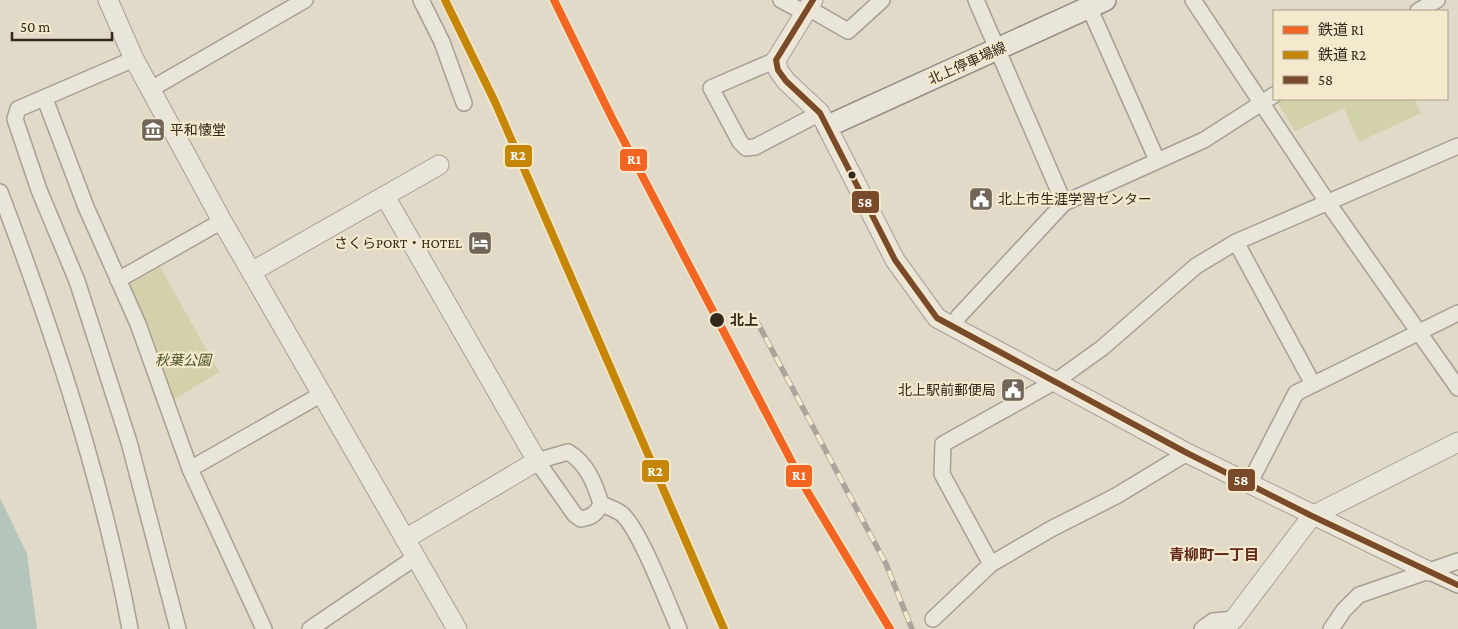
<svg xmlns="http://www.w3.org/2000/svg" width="1458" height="629" viewBox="0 0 1458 629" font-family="'Crimson Pro','Noto Sans JP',serif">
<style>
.green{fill:#d2d1aa}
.water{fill:#b4c6bb}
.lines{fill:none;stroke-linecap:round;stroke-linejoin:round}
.minor-casing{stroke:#a69f92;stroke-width:18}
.tertiary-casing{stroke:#a69f92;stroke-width:21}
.secondary-casing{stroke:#968e82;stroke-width:24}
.minor{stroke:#eae5db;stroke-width:15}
.tertiary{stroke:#eae5db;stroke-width:19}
.secondary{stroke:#eae5db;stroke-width:21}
.rail-casing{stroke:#a9a49c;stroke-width:5.5}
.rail{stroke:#f4e9cd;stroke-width:4;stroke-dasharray:11;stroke-linecap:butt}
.bus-1-casing{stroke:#f4e9cd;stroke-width:10}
.bus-1{stroke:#7a4b2a;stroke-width:6}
.rail-1-casing{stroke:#f4e9cd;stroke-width:11}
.rail-2-casing{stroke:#f4e9cd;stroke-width:11}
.rail-1{stroke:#f26522;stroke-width:8}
.rail-2{stroke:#c68607;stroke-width:8}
.bus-dot{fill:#34271c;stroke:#f4e9cd;stroke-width:2}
.labels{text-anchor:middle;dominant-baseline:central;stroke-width:4.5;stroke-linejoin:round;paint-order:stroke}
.street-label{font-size:14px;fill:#34271c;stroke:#f4e9cd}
.poi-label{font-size:14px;fill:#34271c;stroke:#f4e9cd;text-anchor:start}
.stop-label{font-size:14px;font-weight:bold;fill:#34271c;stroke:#f4e9cd;text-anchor:start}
.park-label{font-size:14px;font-style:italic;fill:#455022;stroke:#f4e9cd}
.neighbourhood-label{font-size:15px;font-weight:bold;fill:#60291c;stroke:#f4e9cd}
.line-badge{stroke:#f4e9cd;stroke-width:2}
.badge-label{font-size:14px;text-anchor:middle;font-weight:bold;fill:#fff}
</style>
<rect width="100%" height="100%" fill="#e2dac8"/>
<g class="green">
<polygon points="1414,99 1421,113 1359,142 1344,108 1295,131 1276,100"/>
<polygon points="160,267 219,372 170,402 128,285"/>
</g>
<polygon class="water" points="0,498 27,554 37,629 0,629"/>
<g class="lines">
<defs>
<g id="minor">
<polyline points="421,0 442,42 464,103"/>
<polyline points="781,0 805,13"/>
<polyline points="976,0 1064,203"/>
<polyline points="1193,0 1328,203 1458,388"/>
<polyline points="1089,7 1157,160"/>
<polyline points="808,8 848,31 882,0"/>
<polyline points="1418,11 1437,0"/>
<polyline points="134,59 18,109 15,119 39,190 77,281 129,442 178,629"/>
<polyline points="776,60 711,88 740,142 746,148 755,147 820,113"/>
<polyline points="151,89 305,0"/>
<polyline points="45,99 86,207 138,324 190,469 264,629"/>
<path d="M 0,192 C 54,334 102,479 130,629"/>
<polyline points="1236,242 1313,384"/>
<polyline points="118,280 222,221"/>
<polyline points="953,327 959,316 1064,203 1204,140 1274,95"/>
<path d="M 568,452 C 587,463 595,484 601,504 C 596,514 592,517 581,519 L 575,515 L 537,461 Z"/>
<polyline points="190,469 322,394"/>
<polyline points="1249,484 1296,393 1458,313"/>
<path d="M 601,504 C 609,507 615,509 622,514 C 640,530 668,604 679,629"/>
<polyline points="991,564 942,474 943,444 1056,381 1102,348 1196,266 1236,242 1458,146"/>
<polyline points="1428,571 1458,585"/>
<polyline points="933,619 991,564 1051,529 1116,496 1187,453"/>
<polyline points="310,629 416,557"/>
<polyline points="1202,629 1213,621 1234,619"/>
<polyline points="1331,629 1344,610 1359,595 1458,561"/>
</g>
<g id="tertiary">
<polyline points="108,0 134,59 222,221 457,629"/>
<polyline points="813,0 776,60 778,70 786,81 820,113 895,260 937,318 1187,453 1428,571"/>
<polyline points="386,198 537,461 405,539"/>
<polyline points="253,271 439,165"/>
<polyline points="1222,629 1234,619 1312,516 1458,442"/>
</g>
<polyline id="secondary" points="828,126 1105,0"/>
</defs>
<use href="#minor" class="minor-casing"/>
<use href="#tertiary" class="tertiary-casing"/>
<use href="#secondary" class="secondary-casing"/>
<use href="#minor" class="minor"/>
<use href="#tertiary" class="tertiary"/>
<use href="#secondary" class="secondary"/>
<defs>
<polyline id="rail" points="755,318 886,564 912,629"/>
</defs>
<use href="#rail" class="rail-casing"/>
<use href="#rail" class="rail"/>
<defs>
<polyline id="bus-1" points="813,0 776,60 778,70 786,81 820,113 895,260 937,318 1187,453 1312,516 1458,585"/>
</defs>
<use href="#bus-1" class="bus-1-casing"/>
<use href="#bus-1" class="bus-1"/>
<defs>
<polyline id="rail-1" points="554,0 612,118 807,491 890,629"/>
<polyline id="rail-2" points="445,0 495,102 724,629"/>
</defs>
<use href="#rail-1" class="rail-1-casing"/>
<use href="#rail-2" class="rail-2-casing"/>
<use href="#rail-1" class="rail-1"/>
<use href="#rail-2" class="rail-2"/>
</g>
<defs>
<symbol id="museum-square" viewBox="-11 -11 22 22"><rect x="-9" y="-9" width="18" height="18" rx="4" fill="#716658" stroke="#f4e9cd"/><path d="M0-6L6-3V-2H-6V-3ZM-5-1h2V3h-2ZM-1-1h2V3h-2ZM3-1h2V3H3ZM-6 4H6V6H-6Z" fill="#fff"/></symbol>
<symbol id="civic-square" viewBox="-11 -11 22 22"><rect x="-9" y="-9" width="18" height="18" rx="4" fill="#716658" stroke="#f4e9cd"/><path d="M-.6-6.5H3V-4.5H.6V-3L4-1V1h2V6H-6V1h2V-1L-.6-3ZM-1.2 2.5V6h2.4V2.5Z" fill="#fff"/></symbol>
<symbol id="hotel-square" viewBox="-11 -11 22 22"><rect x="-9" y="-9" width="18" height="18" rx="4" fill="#716658" stroke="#f4e9cd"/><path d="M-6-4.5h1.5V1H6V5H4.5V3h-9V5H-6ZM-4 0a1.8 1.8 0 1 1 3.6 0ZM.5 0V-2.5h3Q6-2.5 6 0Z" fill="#fff"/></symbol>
</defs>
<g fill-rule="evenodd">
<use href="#museum-square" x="139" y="116" width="28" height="28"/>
<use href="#civic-square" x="967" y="185" width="28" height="28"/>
<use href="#hotel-square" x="466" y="229" width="28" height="28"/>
<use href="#civic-square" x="999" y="376" width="28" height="28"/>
</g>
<g class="bus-dot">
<circle cx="852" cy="175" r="4.5"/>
<circle cx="717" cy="320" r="8"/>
</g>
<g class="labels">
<g class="street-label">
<text transform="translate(967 63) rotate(-24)">北上停車場線</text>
</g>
<g class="poi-label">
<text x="170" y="130">平和懐堂</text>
<text x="998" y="199">北上市生涯学習センター</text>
<text x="462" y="243" text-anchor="end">さくらPORT・HOTEL</text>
<text x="996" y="390" text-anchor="end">北上駅前郵便局</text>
</g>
<g class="stop-label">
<text x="730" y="320">北上</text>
</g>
<g class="park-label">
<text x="183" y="360">秋葉公園</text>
</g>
<g class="neighbourhood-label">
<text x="1214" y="555">青柳町一丁目</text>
</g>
</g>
<g class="line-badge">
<rect x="504" y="144" width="29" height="24" rx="5" fill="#c68607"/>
<rect x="619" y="148" width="29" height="24" rx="5" fill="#f26522"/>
<rect x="851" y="190" width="29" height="24" rx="5" fill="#7a4b2a"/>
<rect x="641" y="459" width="29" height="24" rx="5" fill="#c68607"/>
<rect x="785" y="464" width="28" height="24" rx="5" fill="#f26522"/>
<rect x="1227" y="468" width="29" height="24" rx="5" fill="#7a4b2a"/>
</g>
<g class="badge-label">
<text x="518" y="160">R2</text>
<text x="634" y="164">R1</text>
<text x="865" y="207">58</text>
<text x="655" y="476">R2</text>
<text x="799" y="480">R1</text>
<text x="1241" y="485">58</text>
</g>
<rect x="1273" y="10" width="175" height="90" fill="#f4e9cd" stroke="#a79b86"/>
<rect x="1283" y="26" width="25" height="8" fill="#f26522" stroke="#a79b86"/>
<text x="1318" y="35" font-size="15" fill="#34271c">鉄道 R1</text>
<rect x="1283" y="51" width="25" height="8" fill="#c68607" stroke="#a79b86"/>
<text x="1318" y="60" font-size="15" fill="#34271c">鉄道 R2</text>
<rect x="1283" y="76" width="25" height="8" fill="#7a4b2a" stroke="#a79b86"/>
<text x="1318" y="85" font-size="15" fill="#34271c">58</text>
<path d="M12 32v8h100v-8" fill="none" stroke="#34271c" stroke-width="2.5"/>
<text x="20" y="32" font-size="15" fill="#34271c" stroke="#f4e9cd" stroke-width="4" paint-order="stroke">50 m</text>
</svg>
